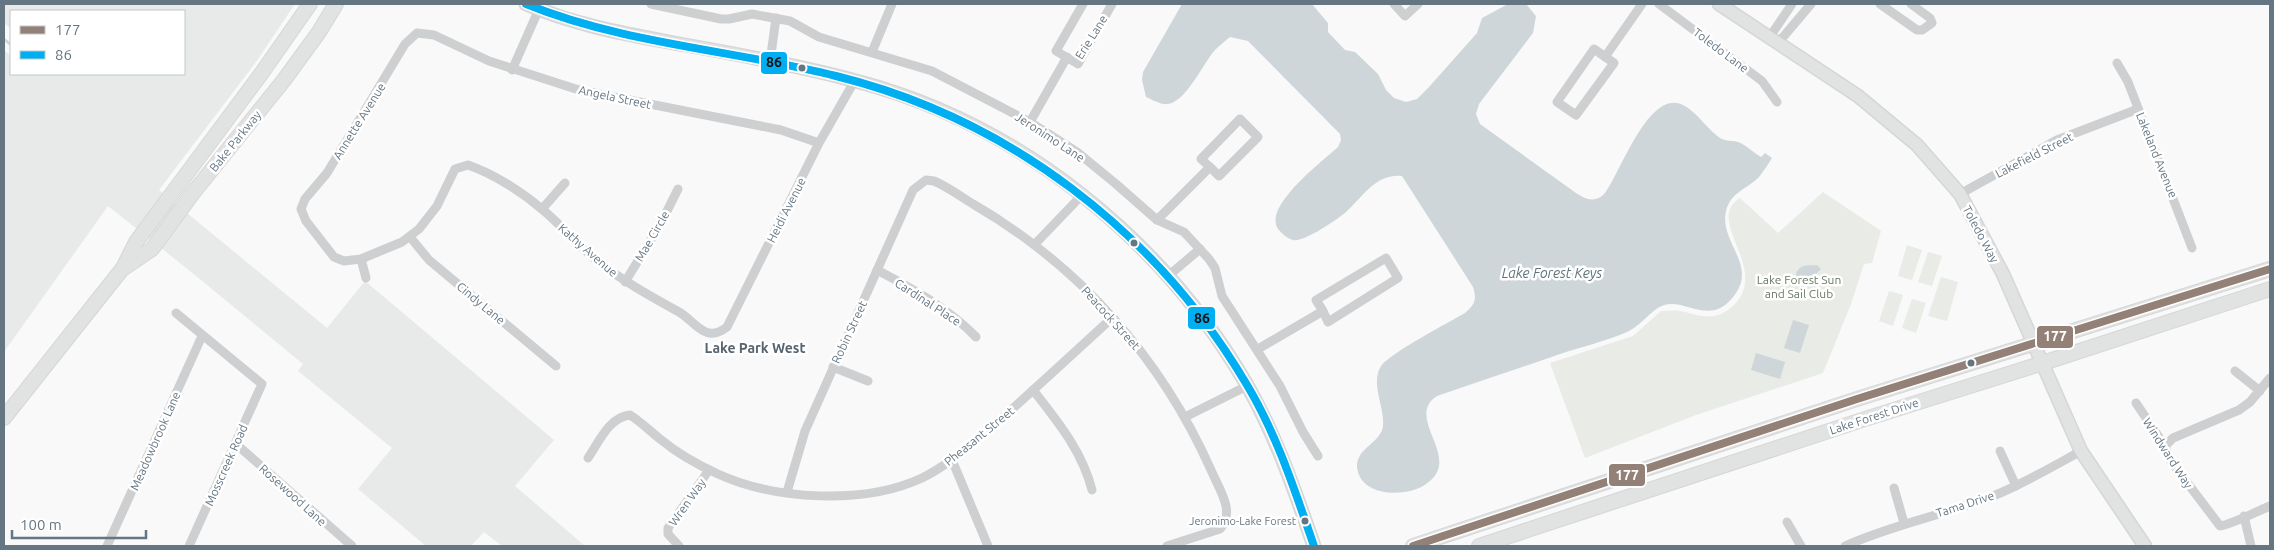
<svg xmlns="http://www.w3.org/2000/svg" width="2274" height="550" viewBox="0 0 2274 550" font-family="Ubuntu,sans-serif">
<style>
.built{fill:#e8e9e9}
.green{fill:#e8ebe6}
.water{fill:#ced6d9}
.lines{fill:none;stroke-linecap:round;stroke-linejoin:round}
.stream{stroke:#ced6d9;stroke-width:2.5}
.secondary-casing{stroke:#d5d6d7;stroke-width:15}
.primary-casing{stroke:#d5d6d7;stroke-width:16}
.minor{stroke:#cecfd0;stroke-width:9}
.secondary{stroke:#e1e2e2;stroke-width:12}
.primary{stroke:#e1e2e2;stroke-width:14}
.bus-1-casing{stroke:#fff;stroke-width:11}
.bus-2-casing{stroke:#fff;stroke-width:11}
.bus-1{stroke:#938177;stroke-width:8}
.bus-2{stroke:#00aff2;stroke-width:8}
.bus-dot{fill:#657683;stroke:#fff;stroke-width:2}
.labels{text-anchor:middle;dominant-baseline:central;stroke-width:5;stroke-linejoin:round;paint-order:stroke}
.bus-label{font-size:11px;fill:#657683;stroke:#fff;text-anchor:end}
.street-label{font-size:12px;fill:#657683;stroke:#fff}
.park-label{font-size:12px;fill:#687a64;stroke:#fff}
.water-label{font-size:14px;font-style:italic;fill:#60757c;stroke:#fff}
.neighbourhood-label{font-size:14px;font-weight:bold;fill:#57646e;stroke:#fff}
.line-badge{stroke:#fff;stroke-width:2}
.badge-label{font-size:14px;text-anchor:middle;font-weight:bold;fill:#fff}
.pale-badge-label{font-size:14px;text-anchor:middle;font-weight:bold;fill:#111}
</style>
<rect width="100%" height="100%" fill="#f9f9f9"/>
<polygon class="built" points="4,4 295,4 256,62 159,190 327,328 365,281 554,440 515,486 585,546 502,546 484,532 471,546 426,546 358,489 392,448 298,371 303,364 190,271 108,206 4,352 4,50 11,56 11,74 184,74 184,11 11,11 11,29 4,23"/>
<g class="green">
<path d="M 1823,192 L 1881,231 L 1872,263 L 1864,264 L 1851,304 L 1823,373 L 1696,415 L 1585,458 L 1550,363 L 1633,336 L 1661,311 C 1667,311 1674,310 1680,311 C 1692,313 1701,318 1714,316 C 1722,315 1730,309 1736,303 C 1768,266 1704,220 1740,198 L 1778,233 Z"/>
<polygon points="1907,245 1922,250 1912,280 1898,276"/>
<polygon points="1928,252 1942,256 1932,286 1918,282"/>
<polygon points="1941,277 1958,282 1947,321 1928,316"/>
<polygon points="1889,291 1903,295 1893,326 1879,321"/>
<polygon points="1912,299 1926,303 1916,333 1902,328"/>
</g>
<g class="water">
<path d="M 1182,4 L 1312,4 L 1328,23 L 1328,32 L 1345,50 L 1355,52 L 1378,74 L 1386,90 L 1394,98 L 1406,102 L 1417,99 L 1429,87 L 1477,33 L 1482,18 L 1508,4 L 1526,4 L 1536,16 L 1533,33 L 1479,104 L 1476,114 L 1480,124 L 1576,193 C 1586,200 1596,203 1605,193 C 1621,172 1649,88 1683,105 C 1698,113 1707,129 1720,138 C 1727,142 1732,140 1738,142 C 1746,145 1754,153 1761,157 L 1765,153 L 1772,158 C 1768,164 1764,171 1759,177 C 1747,189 1731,192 1726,211 C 1719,241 1756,264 1736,293 C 1712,329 1687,298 1664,305 C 1650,310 1641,326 1627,332 C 1608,340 1586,346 1566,352 C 1523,367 1480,381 1437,396 C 1402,419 1468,460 1423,486 C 1404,497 1360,497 1357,467 C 1356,448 1381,443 1383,426 C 1385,407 1370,384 1381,366 C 1390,353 1448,323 1465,313 C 1475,304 1477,300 1473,287 L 1402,176 C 1375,174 1364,196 1346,212 C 1338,219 1303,243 1293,240 C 1287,238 1282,234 1278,229 C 1263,206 1323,161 1338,147 L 1341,140 L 1340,134 L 1248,41 L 1230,37 C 1225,41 1220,45 1215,50 C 1204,62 1186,102 1168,104 C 1161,105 1153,100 1146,97 L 1142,80 L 1143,72 Z"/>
<path d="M 1817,265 L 1821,269 L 1815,275 L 1819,282 L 1807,285 L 1799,282 L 1796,274 C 1800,263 1809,266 1817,265 Z"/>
<polygon points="1793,320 1809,325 1800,353 1784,348"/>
<polygon points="1756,353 1785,362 1780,379 1751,370"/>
</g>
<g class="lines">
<polyline class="stream" points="4,39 11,45"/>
<defs>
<g id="secondary">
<path d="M 526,4 C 576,26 632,35 685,45 C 742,55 800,66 856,81 C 1020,124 1162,239 1247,385 C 1276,436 1295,491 1314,546"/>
<polyline points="1719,4 1858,96 1917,145 1960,194 2003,274 2081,451 2145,546"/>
</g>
<g id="primary">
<polyline points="124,268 152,249 193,193 284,80 319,32 336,4"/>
<polyline points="4,418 123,268 136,242 261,74 310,4"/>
<polyline points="1413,546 1857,399 2270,269"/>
<polyline points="1479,546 1865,419 2043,363 2270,289"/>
</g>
</defs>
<use href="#secondary" class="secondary-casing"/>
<use href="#primary" class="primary-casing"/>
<g class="minor">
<polyline points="651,4 721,19 729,19 752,14 790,21 819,37 932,71 1030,122 1077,152 1116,184 1157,220 1184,232 1209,259 1215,268 1222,296 1280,386 1303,432 1318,456"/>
<polyline points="1083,4 1056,51 1078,64 1112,4"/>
<polyline points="1394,4 1405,16 1418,4"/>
<polyline points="1659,4 1762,81 1777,102"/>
<polyline points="1880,4 1917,30 1922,30 1932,23 1930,18 1911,4"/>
<polyline points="1769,38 1792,4"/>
<polyline points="1778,43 1811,4"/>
<polygon points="1594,49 1614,63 1576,115 1557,102"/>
<polyline points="872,52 892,4"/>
<polyline points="1605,57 1642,4"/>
<polyline points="770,62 776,18"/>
<polyline points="2117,63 2128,82 2192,248"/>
<polyline points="512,70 539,9"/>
<polyline points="1030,122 1067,57"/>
<path d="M 819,143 L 781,130 L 579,90 L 489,61 L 434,35 L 417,33 L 405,44 L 327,173 L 305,199 L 301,209 L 306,221 L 334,257 L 344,261 L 361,259 L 402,242 L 419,229 L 437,206 L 455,169 L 468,165 C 494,174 522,192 543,210 C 561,225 577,244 595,259 C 621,280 650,296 679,312 C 696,322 705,344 727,327 L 819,143 L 855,80"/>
<polyline points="1960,194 2057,140 2138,109"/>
<polyline points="542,209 565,183"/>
<polyline points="1157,220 1210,167 1201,159 1240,119 1258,137 1219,176 1210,167"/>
<polyline points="410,237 429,260 556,366"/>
<polyline points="1036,243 1082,195"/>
<polyline points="361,259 366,278"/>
<path d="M 877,270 C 913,289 948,308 976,337"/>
<polyline points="1168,276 1200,249"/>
<polyline points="625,282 660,225 678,189"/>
<polyline points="176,313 262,384 189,546"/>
<polyline points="1258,349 1323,311 1316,300 1386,258 1398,278 1328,322 1323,311"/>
<polyline points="833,367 868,381"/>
<polyline points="2235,371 2260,391"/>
<path d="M 1033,390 C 1058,422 1082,451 1092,490"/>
<path d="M 2136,403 L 2165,446 L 2170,460 L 2220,526 C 2230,525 2258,511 2270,506"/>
<polyline points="1185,417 1247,386"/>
<polyline points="236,444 352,546"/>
<polyline points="2165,446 2173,438 2239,410 2250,402 2270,378"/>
<polyline points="2000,451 2016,486"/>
<path d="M 588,458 C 599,442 609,417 630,415 C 641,422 650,431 660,439 C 677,453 698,465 718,474 C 775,500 864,505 922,478 C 951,464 976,440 1001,419 C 1038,386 1076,351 1113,317"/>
<polyline points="952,460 988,546"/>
<polyline points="1894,488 1904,523"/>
<path d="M 787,492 L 805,431 L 913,190 L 926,180 L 934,181 C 948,187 960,196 973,204 C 1080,266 1161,358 1211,470 C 1219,489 1236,512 1220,529 L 1167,546"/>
<polyline points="2244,516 2251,546"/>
<polyline points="1787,522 1801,546"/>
<polyline points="107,546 202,336"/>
<polyline points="679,546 668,534 668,528 709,470"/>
<path d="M 1845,546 C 1894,524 1944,515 1993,496 C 2023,484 2052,467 2081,451"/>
</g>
<use href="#secondary" class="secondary"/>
<use href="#primary" class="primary"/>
<defs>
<polyline id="bus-1" points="1413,546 1857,399 2270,269"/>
<path id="bus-2" d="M 526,4 C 624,44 733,50 836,76 C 1009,119 1156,231 1247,385 C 1277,435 1295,491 1314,546"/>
</defs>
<use href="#bus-1" class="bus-1-casing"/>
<use href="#bus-2" class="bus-2-casing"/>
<use href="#bus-1" class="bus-1"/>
<use href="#bus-2" class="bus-2"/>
</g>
<g class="bus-dot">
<circle cx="802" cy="68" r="4.5"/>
<circle cx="1134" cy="243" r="4.5"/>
<circle cx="1971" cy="363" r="4.5"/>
<circle cx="1305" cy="521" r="4.5"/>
</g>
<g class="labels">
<g class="bus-label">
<text x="1296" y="521">Jeronimo-Lake Forest</text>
</g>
<g class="street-label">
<text transform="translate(1091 37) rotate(-58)">Erie Lane</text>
<text transform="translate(1721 50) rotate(37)">Toledo Lane</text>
<text transform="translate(615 97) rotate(12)">Angela Street</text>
<text transform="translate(359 121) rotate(-58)">Annette Avenue</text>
<text transform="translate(1050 137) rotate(33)">Jeronimo Lane</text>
<text transform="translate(235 141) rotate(-51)">Bake Parkway</text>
<text transform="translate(2034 155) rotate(-27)">Lakefield Street</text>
<text transform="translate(2157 155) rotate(68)">Lakeland Avenue</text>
<text transform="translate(786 210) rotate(-63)">Heidi Avenue</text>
<text transform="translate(1981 234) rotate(62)">Toledo Way</text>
<text transform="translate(652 236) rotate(-60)">Mae Circle</text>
<text transform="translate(588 250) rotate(41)">Kathy Avenue</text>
<text transform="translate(928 302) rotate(33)">Cardinal Place</text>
<text transform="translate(481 303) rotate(40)">Cindy Lane</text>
<text transform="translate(1111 318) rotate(48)">Peacock Street</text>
<text transform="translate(849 332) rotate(-65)">Robin Street</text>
<text transform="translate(1874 416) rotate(-18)">Lake Forest Drive</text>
<text transform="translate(979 436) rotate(-39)">Pheasant Street</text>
<text transform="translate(155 441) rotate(-66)">Meadowbrook Lane</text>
<text transform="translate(2168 453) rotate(57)">Windward Way</text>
<text transform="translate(226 465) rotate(-66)">Mosscreek Road</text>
<text transform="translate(293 495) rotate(42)">Rosewood Lane</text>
<text transform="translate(687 502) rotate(-55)">Wren Way</text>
<text transform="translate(1965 504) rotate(-18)">Tama Drive</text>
</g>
<g class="park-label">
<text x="1799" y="279">Lake Forest Sun<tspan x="1799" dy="14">and Sail Club</tspan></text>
</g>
<g class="water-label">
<text x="1552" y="273">Lake Forest Keys</text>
</g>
<g class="neighbourhood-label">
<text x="755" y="348">Lake Park West</text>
</g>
</g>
<g class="line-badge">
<rect x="760" y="51" width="28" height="24" rx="5" fill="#00aff2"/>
<rect x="1187" y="306" width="29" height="24" rx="5" fill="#00aff2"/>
<rect x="2036" y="325" width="38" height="24" rx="5" fill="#938177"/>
<rect x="1608" y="463" width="38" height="24" rx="5" fill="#938177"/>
</g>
<g class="badge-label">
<text x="2055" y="341">177</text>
<text x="1627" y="480">177</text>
</g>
<g class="pale-badge-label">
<text x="774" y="67">86</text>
<text x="1202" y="323">86</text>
</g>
<rect width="2274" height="550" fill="none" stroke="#657683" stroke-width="10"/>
<rect x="10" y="10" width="175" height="65" fill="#ffffff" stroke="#c1c8cd"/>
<rect x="20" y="26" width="25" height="8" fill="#938177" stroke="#c1c8cd"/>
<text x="55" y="35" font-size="15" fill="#657683">177</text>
<rect x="20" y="51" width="25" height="8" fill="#00aff2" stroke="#c1c8cd"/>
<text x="55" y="60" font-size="15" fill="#657683">86</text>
<path d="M12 530v8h134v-8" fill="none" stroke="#657683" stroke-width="2.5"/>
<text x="20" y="530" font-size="15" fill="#657683" stroke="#ffffff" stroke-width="4" paint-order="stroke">100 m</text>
</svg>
